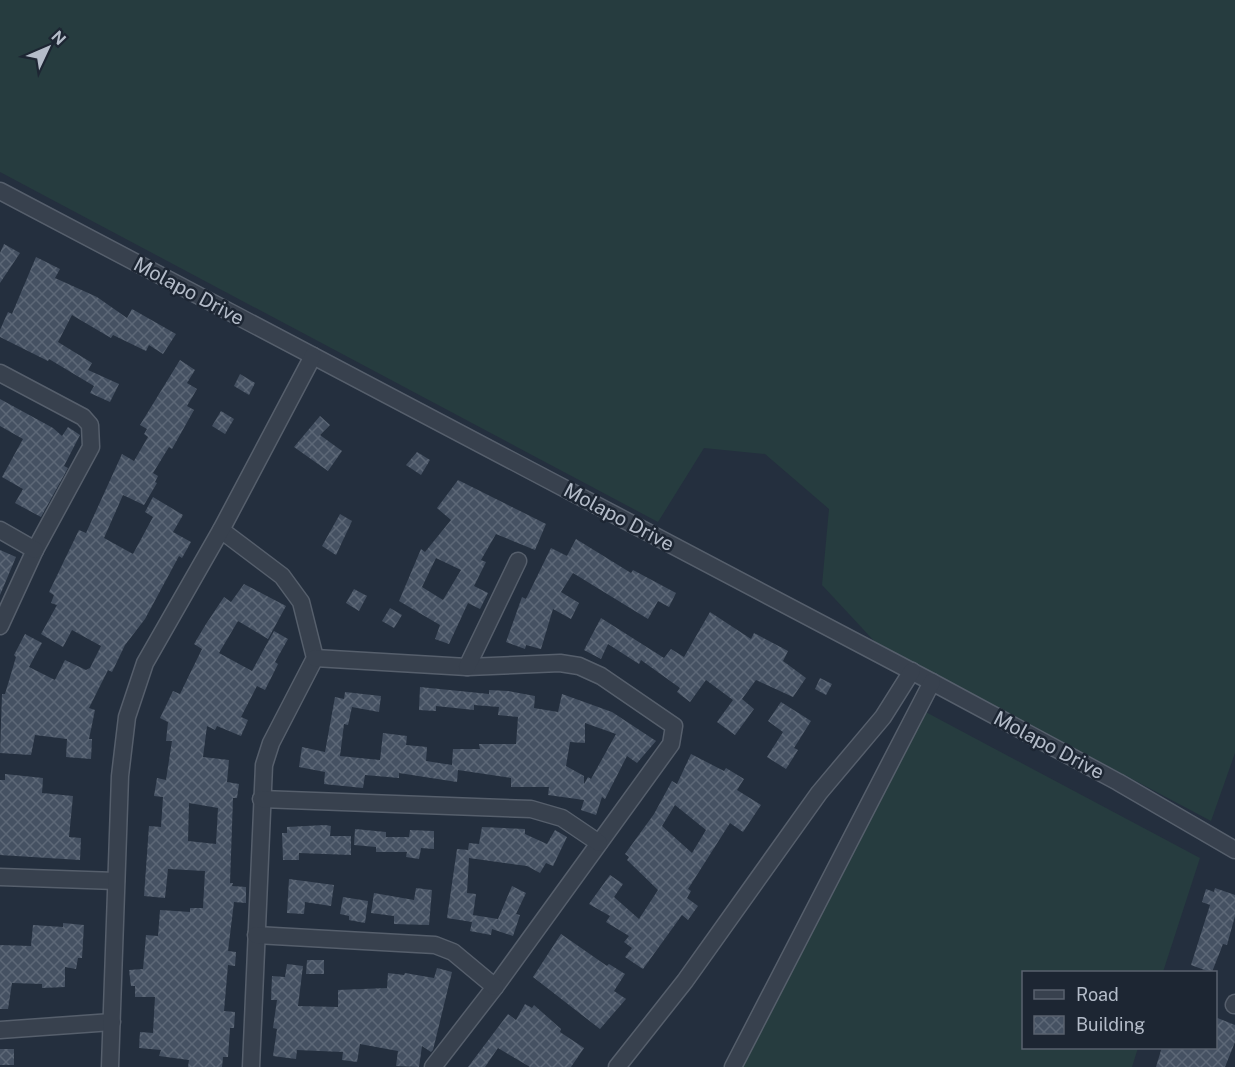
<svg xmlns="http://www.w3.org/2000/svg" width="1235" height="1067" viewBox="0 0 1235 1067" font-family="'Public Sans',sans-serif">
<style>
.grass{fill:#263c3f}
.building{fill:url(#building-cross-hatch);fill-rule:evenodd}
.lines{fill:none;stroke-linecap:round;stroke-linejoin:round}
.minor-casing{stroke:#565f6c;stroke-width:19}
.minor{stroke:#38414e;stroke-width:16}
.labels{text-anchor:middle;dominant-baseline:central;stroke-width:5;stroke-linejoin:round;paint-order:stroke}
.street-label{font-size:20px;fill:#b4bcc9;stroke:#1d2633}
</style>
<defs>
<pattern id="building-cross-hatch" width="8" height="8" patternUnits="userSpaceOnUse" patternTransform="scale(1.5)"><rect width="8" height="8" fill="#455162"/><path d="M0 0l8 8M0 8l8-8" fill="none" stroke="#5d6877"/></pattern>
</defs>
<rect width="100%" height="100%" fill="#242f3e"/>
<g class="grass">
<polygon points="0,0 1235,0 1235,753 1211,821 876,643 822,585 829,509 765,454 704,448 658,522 0,172"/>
<polygon points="920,709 1200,858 1163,972 1024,972 1024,1048 1138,1048 1132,1067 741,1067"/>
</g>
<g class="building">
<polygon points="4,244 20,253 0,283 0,253"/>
<polygon points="36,257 60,269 55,278 97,297 127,318 132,309 176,334 163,354 149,345 146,351 113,335 111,338 72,315 58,342 92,363 88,370 119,384 110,402 90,393 94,386 49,359 48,361 0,337 0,330 8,312 12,314"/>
<polygon points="180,360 195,370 187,383 197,389 187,406 194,410 172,449 169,447 153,473 158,476 155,482 157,483 144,505 123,495 104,538 133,554 153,517 145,512 153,497 183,515 173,532 191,542 182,558 179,556 145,619 125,645 112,672 108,670 89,708 95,710 89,739 92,739 91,759 66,757 67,739 35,735 31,755 0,753 2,694 5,694 16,657 14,655 25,634 42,643 29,667 55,680 65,660 86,670 90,668 101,646 72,630 63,647 41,634 57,605 51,603 54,595 49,592 79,530 86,533 122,454 134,461 148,437 144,434 147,429 140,425"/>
<polygon points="240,374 255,383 249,395 234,386"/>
<polygon points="0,399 53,428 62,436 68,427 80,435 64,466 68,468 41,517 15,503 23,489 2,477 23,439 0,426"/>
<polygon points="221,411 234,419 225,434 212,426"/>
<polygon points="320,416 330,425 320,435 342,451 328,471 294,447"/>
<polygon points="417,452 430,460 421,475 406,465"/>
<path d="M 458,480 L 546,524 L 535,550 L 496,534 L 481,560 L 486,562 L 474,586 L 488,593 L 480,609 L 468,603 L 449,644 L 435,639 L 440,625 L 399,601 L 421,549 L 425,552 L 451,520 L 437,508 ZM 436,558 L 461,570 L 443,600 L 422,587 Z"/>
<polygon points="340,514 352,521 336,555 322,546"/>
<polygon points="576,539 631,573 633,570 676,593 669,607 658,601 648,619 573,573 561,592 579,603 571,619 553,609 541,649 526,645 525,649 506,642 522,597 526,599 551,548 567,556"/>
<polygon points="0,550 16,557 0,595"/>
<path d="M 244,584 L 286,606 L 268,639 L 238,621 L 219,653 L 252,671 L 274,631 L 288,639 L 275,662 L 278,664 L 265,690 L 257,686 L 241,717 L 248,720 L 241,736 L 217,726 L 215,730 L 207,726 L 203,757 L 229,760 L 227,782 L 239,784 L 237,798 L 233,798 L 230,883 L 233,883 L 232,886 L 246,887 L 246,903 L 234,902 L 228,951 L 236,952 L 235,966 L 228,965 L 224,1011 L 235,1012 L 234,1028 L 230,1028 L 228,1057 L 223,1057 L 222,1067 L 188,1067 L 189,1060 L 159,1056 L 161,1050 L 139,1048 L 140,1032 L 153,1033 L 155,997 L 135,997 L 135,986 L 131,986 L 129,970 L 143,969 L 146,935 L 158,936 L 160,910 L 190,912 L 190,908 L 203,908 L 205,871 L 168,869 L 165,898 L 144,896 L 149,826 L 161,827 L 163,797 L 154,796 L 157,778 L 166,780 L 172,741 L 166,741 L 168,722 L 160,718 L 173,691 L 180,694 L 202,649 L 194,644 L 206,624 L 224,597 L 231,602 ZM 189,803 L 218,808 L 216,844 L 188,841 Z"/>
<polygon points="354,589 367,596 359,611 346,603"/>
<polygon points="390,608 402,615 394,628 382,621"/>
<polygon points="710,612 751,639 754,633 788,651 783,661 806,678 793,697 756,680 742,699 754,709 735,735 717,722 733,700 706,680 690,702 677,692 680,688 641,660 639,664 608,644 601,659 584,650 601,618 664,658 671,649 684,657"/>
<polygon points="820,678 832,684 826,695 815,689"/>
<path d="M 420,687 L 489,694 L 489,690 L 508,691 L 535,696 L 534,708 L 558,712 L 562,694 L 612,712 L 656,741 L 637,763 L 627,756 L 605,799 L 602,797 L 596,815 L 581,810 L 584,800 L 548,795 L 549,787 L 511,787 L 511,778 L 458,770 L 457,782 L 399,773 L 399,778 L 365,775 L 363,788 L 324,784 L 325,772 L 299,767 L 302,747 L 325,752 L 335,697 L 344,699 L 345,692 L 381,696 L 379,712 L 352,707 L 348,725 L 344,724 L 340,756 L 380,760 L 383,733 L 407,736 L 406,745 L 427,747 L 426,761 L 452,765 L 453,749 L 480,749 L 479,744 L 516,744 L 518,717 L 498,715 L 499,707 L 474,705 L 474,710 L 436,706 L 436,711 L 419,710 ZM 585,723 L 616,734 L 591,779 L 588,777 L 584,784 L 584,776 L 566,766 L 570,742 L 585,743 Z"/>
<polygon points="781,702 811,721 794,748 798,750 786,769 767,757 783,732 768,721"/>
<path d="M 691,754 L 724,771 L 726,768 L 744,779 L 737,790 L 761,805 L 743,832 L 730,823 L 688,889 L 691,891 L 687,898 L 698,906 L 688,920 L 682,915 L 643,969 L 625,957 L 632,948 L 624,942 L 629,936 L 606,922 L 610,916 L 589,904 L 610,875 L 623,884 L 614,897 L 639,919 L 658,890 L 627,860 L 629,857 L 625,854 L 654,814 L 672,781 L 677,784 ZM 675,805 L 706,830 L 692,853 L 662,826 Z"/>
<polygon points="5,774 43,778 42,793 73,796 69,837 81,838 80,860 0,855 0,780 5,780"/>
<polygon points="325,825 331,826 330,836 351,836 351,855 299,853 299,860 283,860 282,833 287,833 287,827"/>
<polygon points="482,827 525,829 525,834 547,844 555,830 567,837 553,866 546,863 540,873 527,866 469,858 467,893 476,894 473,915 498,919 512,886 526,893 516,914 520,915 513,936 492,929 491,935 470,931 472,922 447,918 457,849 468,850 469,843 479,844"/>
<polygon points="355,829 386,832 386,837 409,837 410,830 434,831 434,849 421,848 419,859 406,857 407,852 376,852 376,847 354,845"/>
<polygon points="289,879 334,885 331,906 305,902 304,914 287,913"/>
<polygon points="416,888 432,890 429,925 394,924 394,916 371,913 374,893 414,900"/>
<polygon points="1215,888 1235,895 1235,916 1227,945 1223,944 1212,972 1210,972 1191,965 1210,905 1202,902 1206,889 1214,892"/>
<polygon points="343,897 368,901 365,923 349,920 349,916 340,914"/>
<polygon points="63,923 84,925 82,958 78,958 76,969 65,967 65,987 42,988 42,984 12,983 8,1009 0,1009 0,945 31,946 33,925 63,927"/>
<polygon points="561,934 607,966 609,964 625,974 614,991 626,999 600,1029 533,977"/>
<polygon points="307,960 324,960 324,974 306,974"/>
<polygon points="287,964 303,966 298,1006 338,1007 338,990 387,988 388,973 404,975 405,973 434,978 437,968 452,972 433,1050 431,1052 422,1046 419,1067 396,1066 398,1051 360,1044 357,1062 342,1060 343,1052 297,1050 296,1059 273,1056 277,1029 273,1028 277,1000 271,1000 272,976 285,977"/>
<polygon points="525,1004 532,1008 534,1005 561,1029 560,1032 584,1048 571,1067 530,1067 498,1048 485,1067 468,1067 508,1014 516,1020"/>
<polygon points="1215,1017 1235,1025 1235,1042 1225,1067 1156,1067 1162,1047 1215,1047"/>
<rect x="0" y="1049" width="14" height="16"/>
</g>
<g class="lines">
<defs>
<g id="minor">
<polyline points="0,191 932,682 1118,782 1235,850"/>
<polyline points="0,373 83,417 90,425 91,447 35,550 0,626"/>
<polyline points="0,530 35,550"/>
<polyline points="221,530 282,576 301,602 315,658 271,743 264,765 251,1067"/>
<polyline points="315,658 467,667 560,663 579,666 601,676 674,726 671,744 495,987 433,1067"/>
<polyline points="467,667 518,561"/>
<polyline points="261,799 531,809 562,818 599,843"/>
<polyline points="0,877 116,881"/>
<polyline points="256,935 435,945 453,952 495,987"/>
<polyline points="1234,1005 1235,1003"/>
<polyline points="0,1030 112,1022"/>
<polyline points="110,1067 120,776 127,717 145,663 221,530 313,356"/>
<polyline points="617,1067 685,981 819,793 883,717 912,671"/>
<polyline points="733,1067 932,682"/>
</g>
</defs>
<use href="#minor" class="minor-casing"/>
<use href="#minor" class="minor"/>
</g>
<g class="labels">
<g class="street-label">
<text transform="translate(189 291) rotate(28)">Molapo Drive</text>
<text transform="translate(619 517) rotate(28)">Molapo Drive</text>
<text transform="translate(1049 745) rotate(28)">Molapo Drive</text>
</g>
</g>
<rect x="1022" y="971" width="195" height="78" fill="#1d2633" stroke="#59626f" stroke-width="1.5"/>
<rect x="1034" y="990" width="30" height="9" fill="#38414e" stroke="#59626f" stroke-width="1.5"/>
<text x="1076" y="1001" font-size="18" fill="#b4bcc9">Road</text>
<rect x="1034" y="1016" width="30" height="18" fill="url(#building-cross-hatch)" stroke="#59626f" stroke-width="1.5"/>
<text x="1076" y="1031" font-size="18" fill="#b4bcc9">Building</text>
<g transform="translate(48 48) rotate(46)" stroke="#1d2633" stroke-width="4.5" paint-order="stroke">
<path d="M0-4.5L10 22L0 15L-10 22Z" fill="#b4bcc9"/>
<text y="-9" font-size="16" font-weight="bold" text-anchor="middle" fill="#b4bcc9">N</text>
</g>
</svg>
